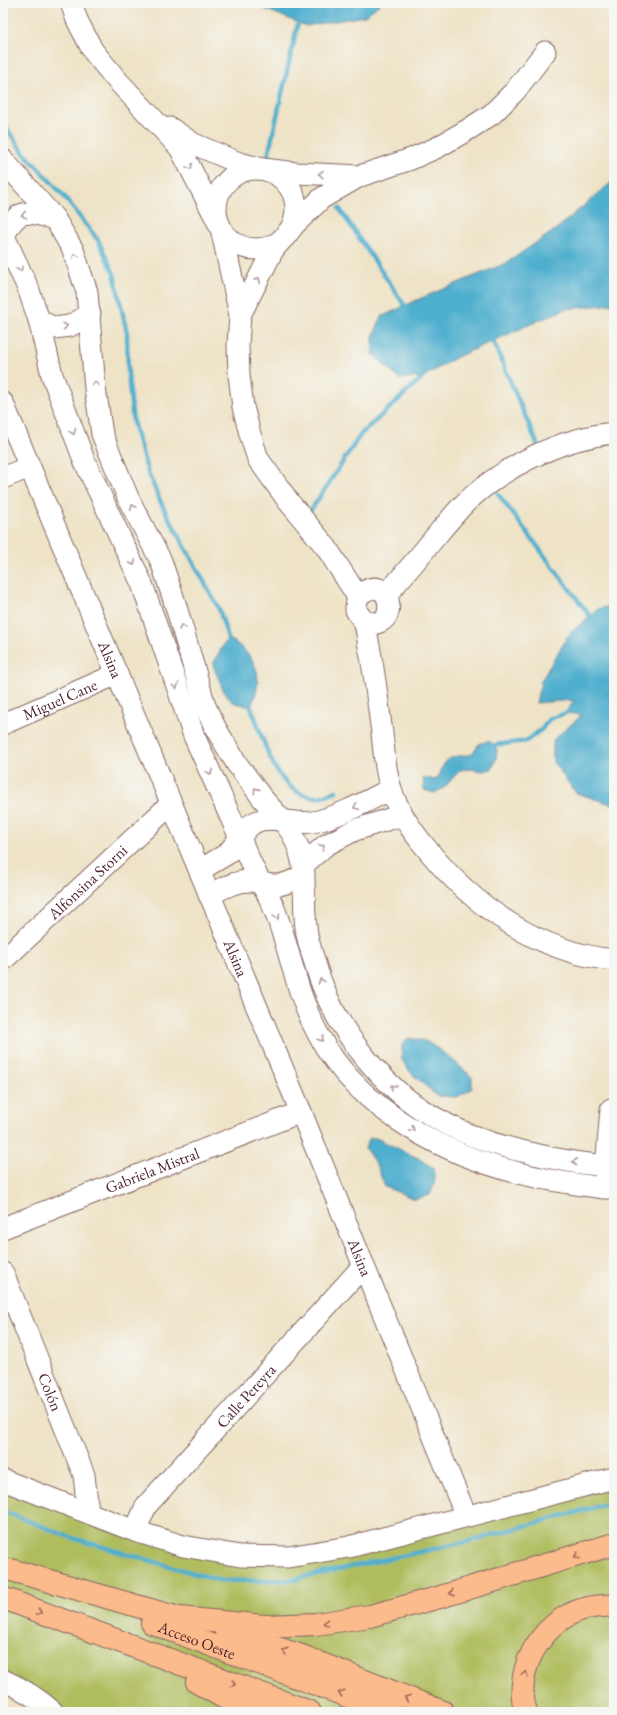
<svg xmlns="http://www.w3.org/2000/svg" width="617" height="1715" viewBox="0 0 617 1715" font-family="'EB Garamond',serif">
<style>
.green{fill:#b0bd5f;stroke:#7d6e45}
.water{fill:#4fafce;stroke:#4c677c}
.lines{fill:none;stroke-linecap:round;stroke-linejoin:round}
.stream{stroke:#4fafce;stroke-width:4.5}
.minor-casing{stroke:#836461;stroke-width:23}
.highway-casing{stroke:#836461;stroke-width:24}
.minor{stroke:#fff;stroke-width:21}
.highway{stroke:#fbbb8c;stroke-width:22}
.oneway{stroke:#ae9aa0}
.oneway2{stroke:#9a6557}
.labels{text-anchor:middle;dominant-baseline:central;stroke-width:3;stroke-linejoin:round;paint-order:stroke}
.street-label{font-size:16px;fill:#4a1f2b;stroke:#f6f6f2}
</style>
<rect width="100%" height="100%" fill="#f6f6f2"/>
<filter id="ink" filterUnits="userSpaceOnUse"><feTurbulence type="fractalNoise" baseFrequency=".025" numOctaves="2"/><feDisplacementMap in="SourceGraphic" scale="8" xChannelSelector="R" yChannelSelector="G"/><feConvolveMatrix kernelMatrix="1 2 1 2 8 2 1 2 1" color-interpolation-filters="sRGB"/></filter>
<filter id="wash" filterUnits="userSpaceOnUse"><feTurbulence type="fractalNoise" baseFrequency=".012" numOctaves="4" result="noise"/><feDisplacementMap in="SourceGraphic" scale="16" xChannelSelector="R" yChannelSelector="G"/><feGaussianBlur stdDeviation="0.9" result="paint"/><feColorMatrix in="noise" values="0 0 0 0 0 0 0 0 0 0 0 0 0 0 0 0 0 1.4 0 .05"/><feComposite in="paint" operator="in"/></filter>
<g filter="url(#wash)">
<rect width="100%" height="100%" fill="#eee3c6"/>
<polygon class="green" points="614,1488 614,1712 65,1712 48,1696 3,1670 3,1490 239,1565"/>
<g class="water">
<polygon points="258,3 381,3 365,16 306,26 262,8"/>
<polygon points="614,180 614,304 565,309 457,357 423,377 399,379 373,354 373,337 381,317 419,299 506,263 555,230"/>
<polygon points="614,605 614,805 576,793 553,762 553,740 582,715 566,713 574,700 536,703 541,681 569,634 598,609"/>
<path d="M 228,638 C 246,648 262,666 257,689 C 256,695 253,701 251,707 L 232,702 L 223,690 L 213,665 L 218,654 Z"/>
<path d="M 488,741 L 495,745 L 497,750 L 496,759 L 492,769 L 483,771 L 471,769 L 460,770 L 444,788 L 434,793 L 424,790 L 423,777 L 435,780 C 441,775 440,772 443,766 C 447,756 461,755 471,755 L 479,744 Z"/>
<polygon points="408,1038 426,1041 447,1055 472,1077 472,1089 457,1097 437,1096 411,1073 402,1060 402,1045"/>
<polygon points="370,1138 376,1138 418,1158 433,1168 435,1181 430,1195 415,1199 385,1187 377,1166 365,1148"/>
</g>
<g class="lines">
<g class="stream">
<polyline points="3,123 23,152 63,195 98,240 114,274 127,333 128,374 133,422 148,473 162,505 219,609 228,638"/>
<polyline points="267,160 298,23"/>
<polyline points="339,208 405,306"/>
<polyline points="493,341 539,448"/>
<polyline points="498,494 590,616"/>
<polyline points="311,510 361,434 423,377"/>
<path d="M 251,707 C 264,738 274,795 316,797 C 322,798 330,793 336,791"/>
<polyline points="495,745 526,741 542,729 549,719 566,713"/>
<polyline points="3,1511 72,1538 221,1581 290,1580 466,1542 614,1502"/>
</g>
</g>
</g>
<g filter="url(#ink)">
<g class="lines">
<defs>
<g id="minor">
<polyline points="71,3 77,20 93,51 116,79 180,148 221,228 240,315 238,345 239,375 243,407 250,434 258,459 289,502 326,547 358,597"/>
<polyline points="170,128 194,144 239,163 263,169 297,173 360,176"/>
<polyline points="3,160 55,219 73,250 87,292 95,388 102,434 129,500 161,561 175,603 205,706 216,729 237,764 263,799 282,820 292,833 299,849 303,865"/>
<circle cx="256" cy="209" r="40"/>
<polyline points="3,234 28,288 39,320 52,375 84,460 142,584 194,736 240,838 227,854 200,870"/>
<path d="M 4,236 C 18,207 27,211 55,219"/>
<polyline points="240,315 273,250 295,224 322,198 360,176 411,159 438,147 469,129 492,114 515,91 545,52"/>
<polyline points="39,320 54,328 70,326 90,314"/>
<path id="s1" d="M 3,403 L 301,1112 L 466,1516"/>
<polyline points="3,478 29,467"/>
<path d="M 386,595 C 405,574 423,552 441,530 C 449,521 457,511 465,503 C 504,466 561,438 614,433"/>
<path d="M 363,620 C 398,637 396,575 365,591 C 357,595 356,602 356,610 C 358,614 360,616 363,620 C 367,626 367,638 369,646 C 375,675 378,704 382,733 C 384,752 385,771 391,789 C 398,812 412,831 427,849 C 473,906 539,953 614,960"/>
<path id="s2" d="M 3,724 L 117,674"/>
<path d="M 391,789 C 367,801 344,814 318,821 C 288,829 260,803 240,838 C 246,853 253,868 260,882 C 265,890 270,898 273,906 C 290,948 296,994 318,1034 C 360,1113 451,1159 536,1177 C 558,1182 582,1185 604,1188 L 614,1188"/>
<path d="M 402,815 L 355,830 L 326,845 L 303,865 C 306,892 302,918 309,943 C 313,957 317,971 322,984 C 340,1034 385,1089 432,1116 C 462,1134 497,1146 530,1153 C 558,1160 586,1165 614,1166"/>
<path d="M 209,895 C 223,888 235,881 250,881 C 258,881 264,884 272,885 C 284,886 294,881 304,874"/>
<path id="s3" d="M 3,960 L 171,804"/>
<polyline points="605,1180 611,1109 614,1109"/>
<path id="s4" d="M 3,1228 L 301,1112"/>
<path id="s5" d="M 3,1273 L 84,1475 L 88,1512"/>
<polyline points="3,1480 135,1531 183,1546 240,1556 288,1557 349,1547 614,1478"/>
<path id="s6" d="M 135,1531 L 146,1506 L 363,1266"/>
<path d="M 3,1680 C 21,1688 38,1698 53,1712"/>
</g>
<g id="highway">
<polyline points="11,1570 179,1618 265,1626 316,1624 370,1616 440,1597 614,1544"/>
<polyline points="3,1598 310,1712"/>
<path id="s7" d="M 152,1623 L 390,1712"/>
<polyline points="226,1632 299,1655 443,1712"/>
<polyline points="197,1682 223,1697 258,1712"/>
<path d="M 526,1712 C 511,1667 547,1614 592,1607 C 600,1606 607,1605 614,1606"/>
</g>
</defs>
<use href="#minor" class="minor-casing"/>
<use href="#highway" class="highway-casing"/>
<use href="#minor" class="minor"/>
<use href="#highway" class="highway"/>
</g>
<defs><path id="oneway-chevron" d="M-2-3.5L2.5 0L-2 3.5" fill="none" stroke-width="1.6" stroke-linecap="round" stroke-linejoin="round"/></defs>
<g class="oneway">
<use href="#oneway-chevron" transform="translate(190 167) rotate(62)"/>
<use href="#oneway-chevron" transform="translate(321 174) rotate(-178)"/>
<use href="#oneway-chevron" transform="translate(24 215) rotate(170)"/>
<use href="#oneway-chevron" transform="translate(75 256) rotate(-113)"/>
<use href="#oneway-chevron" transform="translate(20 269) rotate(66)"/>
<use href="#oneway-chevron" transform="translate(258 280) rotate(-63)"/>
<use href="#oneway-chevron" transform="translate(65 326) rotate(-11)"/>
<use href="#oneway-chevron" transform="translate(95 384) rotate(-95)"/>
<use href="#oneway-chevron" transform="translate(73 432) rotate(69)"/>
<use href="#oneway-chevron" transform="translate(133 507) rotate(-117)"/>
<use href="#oneway-chevron" transform="translate(133 563) rotate(65)"/>
<use href="#oneway-chevron" transform="translate(182 627) rotate(-106)"/>
<use href="#oneway-chevron" transform="translate(176 686) rotate(70)"/>
<use href="#oneway-chevron" transform="translate(210 772) rotate(66)"/>
<use href="#oneway-chevron" transform="translate(256 790) rotate(-126)"/>
<use href="#oneway-chevron" transform="translate(356 807) rotate(155)"/>
<use href="#oneway-chevron" transform="translate(322 847) rotate(-35)"/>
<use href="#oneway-chevron" transform="translate(277 917) rotate(72)"/>
<use href="#oneway-chevron" transform="translate(321 981) rotate(-109)"/>
<use href="#oneway-chevron" transform="translate(321 1039) rotate(57)"/>
<use href="#oneway-chevron" transform="translate(393 1087) rotate(-136)"/>
<use href="#oneway-chevron" transform="translate(412 1129) rotate(30)"/>
<use href="#oneway-chevron" transform="translate(575 1162) rotate(-173)"/>
</g>
<g class="oneway2">
<use href="#oneway-chevron" transform="translate(577 1556) rotate(163)"/>
<use href="#oneway-chevron" transform="translate(452 1593) rotate(163)"/>
<use href="#oneway-chevron" transform="translate(39 1612) rotate(21)"/>
<use href="#oneway-chevron" transform="translate(326 1623) rotate(171)"/>
<use href="#oneway-chevron" transform="translate(285 1651) rotate(-162)"/>
<use href="#oneway-chevron" transform="translate(525 1674) rotate(-75)"/>
<use href="#oneway-chevron" transform="translate(233 1684) rotate(20)"/>
<use href="#oneway-chevron" transform="translate(341 1693) rotate(-160)"/>
<use href="#oneway-chevron" transform="translate(407 1698) rotate(-158)"/>
</g>
</g>
<g class="labels">
<g class="street-label">
<text stroke="none"><textPath href="#s1" startOffset="278">Alsina</textPath></text>
<text stroke="none"><textPath href="#s2" startOffset="62">Miguel Cane</textPath></text>
<text stroke="none"><textPath href="#s3" startOffset="115">Alfonsina Storni</textPath></text>
<text stroke="none"><textPath href="#s1" startOffset="602">Alsina</textPath></text>
<text stroke="none"><textPath href="#s4" startOffset="160">Gabriela Mistral</textPath></text>
<text stroke="none"><textPath href="#s1" startOffset="926">Alsina</textPath></text>
<text stroke="none"><textPath href="#s5" startOffset="128">Colón</textPath></text>
<text stroke="none"><textPath href="#s6" startOffset="176">Calle Pereyra</textPath></text>
<text stroke="none"><textPath href="#s7" startOffset="48">Acceso Oeste</textPath></text>
</g>
</g>
<rect width="617" height="1715" fill="none" stroke="#f6f6f2" stroke-width="16"/>
</svg>
